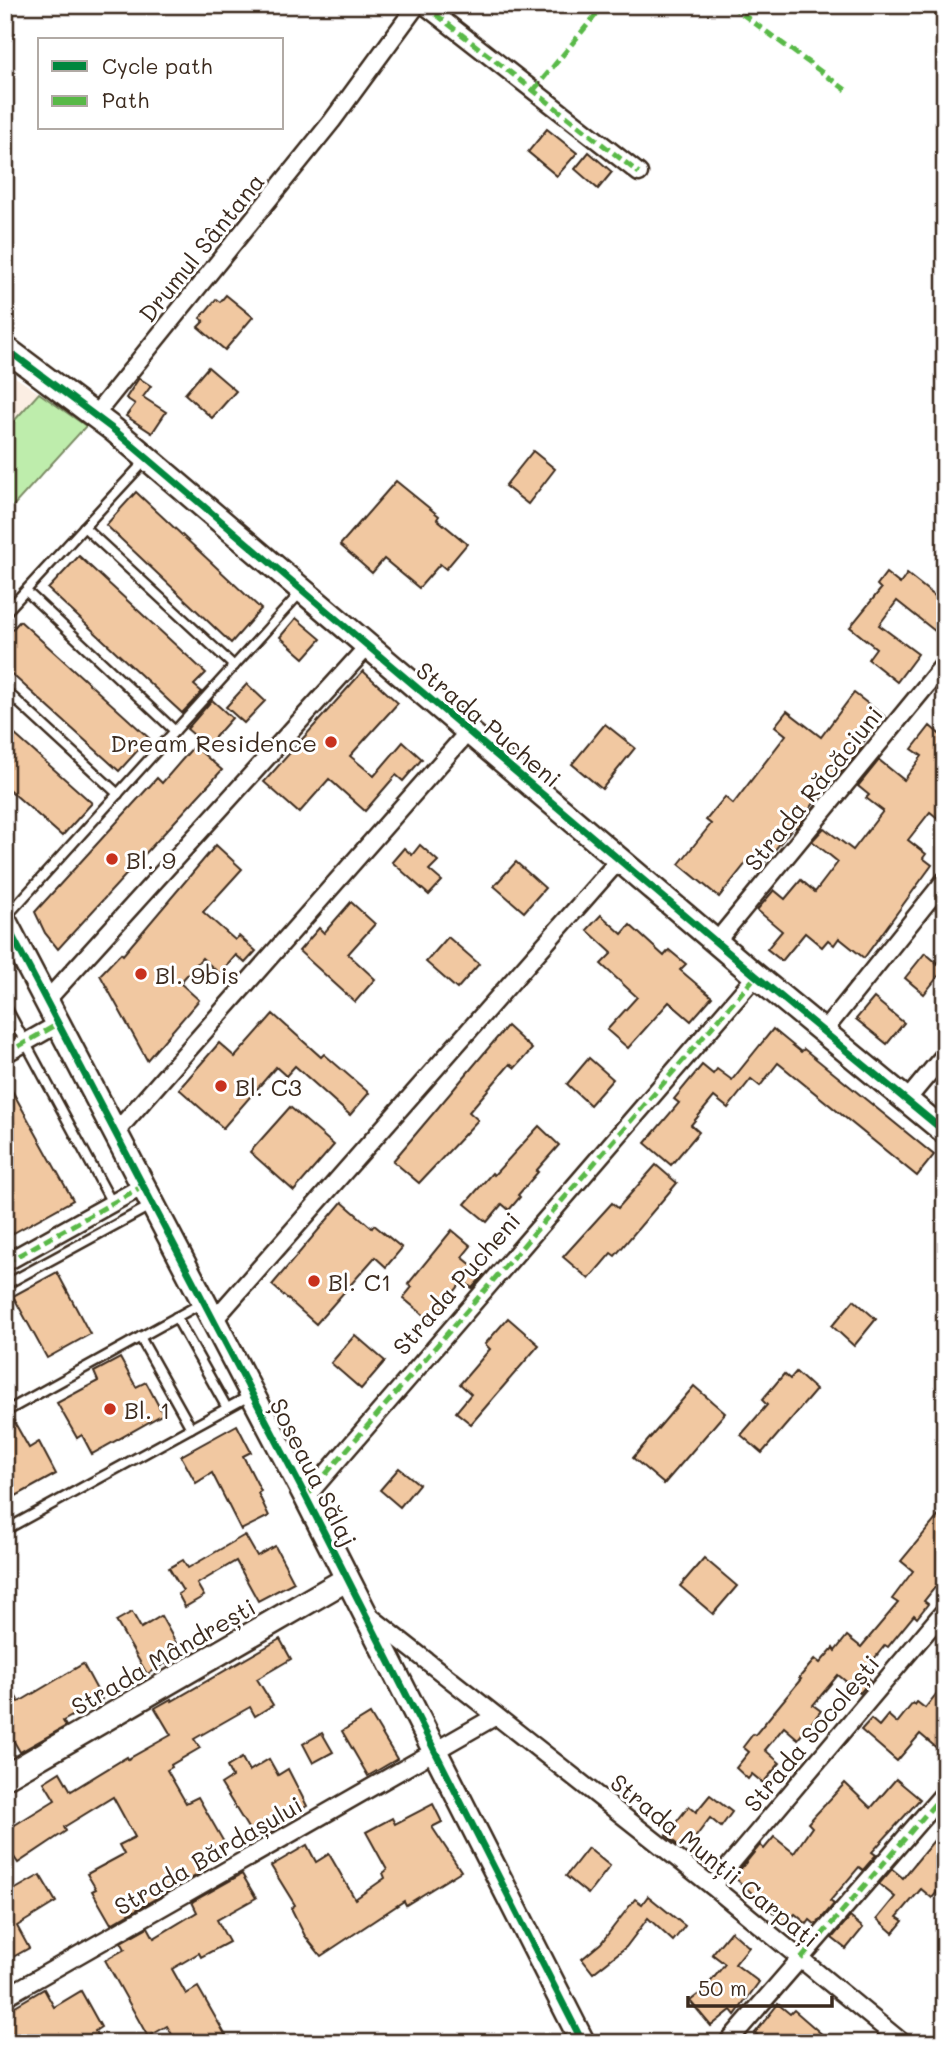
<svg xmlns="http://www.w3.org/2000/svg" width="950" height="2048" viewBox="0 0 950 2048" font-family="Mali,sans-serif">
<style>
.built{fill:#fbeee3}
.green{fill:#beedac;stroke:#7c8c65;stroke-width:2}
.building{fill:#f1c8a1;stroke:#3b2a1e;stroke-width:2}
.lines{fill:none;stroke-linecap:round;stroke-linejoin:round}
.lane-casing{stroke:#3b2a1e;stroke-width:13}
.street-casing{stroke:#3b2a1e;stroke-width:21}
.secondary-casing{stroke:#3b2a1e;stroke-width:28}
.lane{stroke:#fff;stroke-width:8}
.street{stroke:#fff;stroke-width:16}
.secondary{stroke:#fff;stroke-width:23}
.quiet{stroke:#58b947;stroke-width:5;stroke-dasharray:10 5;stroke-linecap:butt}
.cycleway-casing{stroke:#fff;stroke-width:11}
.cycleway{stroke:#00873e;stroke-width:7}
.poi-dot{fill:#c8321e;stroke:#fff;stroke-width:2.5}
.labels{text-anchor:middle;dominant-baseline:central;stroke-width:6;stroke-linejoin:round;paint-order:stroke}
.street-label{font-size:24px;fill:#3b2a1e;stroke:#fff}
.poi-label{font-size:24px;fill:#3b2a1e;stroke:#fff;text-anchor:start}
</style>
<rect width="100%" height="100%" fill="#fff"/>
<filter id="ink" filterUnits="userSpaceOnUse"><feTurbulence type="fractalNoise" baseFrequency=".0143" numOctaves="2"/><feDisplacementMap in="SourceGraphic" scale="14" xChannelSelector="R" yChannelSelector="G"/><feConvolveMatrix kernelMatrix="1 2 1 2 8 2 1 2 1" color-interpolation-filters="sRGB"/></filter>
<g filter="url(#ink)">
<polygon class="built" points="5,370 39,393 5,431"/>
<polygon class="green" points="39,393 86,426 5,515 5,431"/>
<g class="building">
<polygon points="547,129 577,153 557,176 528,152"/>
<polygon points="589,152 612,172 598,189 575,169"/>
<polygon points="226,295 253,317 225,350 198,327 204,321 200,318 216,299 220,302"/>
<polygon points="208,367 236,391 212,418 185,394"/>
<polygon points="139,378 151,386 143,397 166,412 152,433 126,416 135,404 126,398"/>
<polygon points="533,451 555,469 528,504 505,486"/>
<polygon points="396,481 439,516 437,519 467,544 446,569 440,564 419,588 384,559 372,573 340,545"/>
<polygon points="136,492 261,609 231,643 106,525"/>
<polygon points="79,556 206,673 194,685 202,692 182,713 48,589"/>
<polygon points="886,573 900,584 907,574 945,604 945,639 897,601 879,625 918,654 897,682 868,659 876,648 850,627 881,589 877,585"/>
<polygon points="296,618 321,639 304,658 280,637"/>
<polygon points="20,621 149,738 119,771 5,668 5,637"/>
<polygon points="363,671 398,703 350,756 374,776 403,742 422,759 403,781 396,775 365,811 329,779 299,813 264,782"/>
<polygon points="247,684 265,701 244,723 226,707"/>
<polygon points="854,693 884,716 861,745 863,747 841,773 838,771 806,814 807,815 796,828 794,826 762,866 751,857 719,897 679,864 711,824 706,820 725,797 733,804 786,735 775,726 787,711 821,737"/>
<polygon points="212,700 232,718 207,746 187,729"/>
<polygon points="605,724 635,748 602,789 572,764"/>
<polygon points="5,726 92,803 62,836 5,786"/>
<polygon points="930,726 945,739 945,824 930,812 908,840 926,854 923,858 932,865 864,958 839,938 834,945 828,940 822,947 805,933 782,961 767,949 782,931 757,910 774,890 785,899 801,880 815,892 838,862 812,841 824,828 853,850 883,811 866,798 869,795 858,786 879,760 904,780 922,756 912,749"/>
<polygon points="194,746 222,770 58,949 45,933 35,912 157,778 162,783"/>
<polygon points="216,845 242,869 203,912 235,940 239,936 256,951 245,963 236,955 220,974 202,958 180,983 199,1000 147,1060 100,975 121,953 123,955"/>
<polygon points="420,845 438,861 429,870 442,881 429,895 392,862 404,848 412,855"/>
<polygon points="516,862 545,888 524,912 494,886"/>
<polygon points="351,902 375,924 348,954 375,979 355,1002 299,951 319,928 324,933"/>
<polygon points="601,915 622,934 630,925 664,956 669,950 686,964 680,970 712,997 691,1021 669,1002 628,1048 607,1030 637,997 601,964 612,953 587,930"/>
<polygon points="448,937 479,964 457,989 426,962"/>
<polygon points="925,953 944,969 924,994 905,978"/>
<polygon points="874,998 904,1023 887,1044 856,1019"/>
<polygon points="273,1014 321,1057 324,1054 369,1093 350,1115 295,1066 286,1076 276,1067 223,1128 179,1089 219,1043 235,1057"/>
<polygon points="507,1026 532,1049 515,1068 510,1064 469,1112 478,1120 419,1183 393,1161"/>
<polygon points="773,1029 801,1052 804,1049 934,1155 917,1176 778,1063 760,1086 751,1079 728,1108 714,1097 691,1125 699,1132 671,1165 645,1143 679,1103 674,1099 702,1065 713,1074 717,1069 732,1080"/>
<polygon points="589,1058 613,1079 590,1105 567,1084"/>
<polygon points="5,1078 73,1200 10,1235 5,1227"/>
<polygon points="290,1107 334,1145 294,1191 250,1152"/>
<polygon points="539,1126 559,1145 536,1171 538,1172 518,1195 520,1197 509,1210 502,1204 487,1222 465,1204 492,1173 494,1175"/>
<polygon points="656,1165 677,1183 615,1256 611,1253 589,1279 563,1257 612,1203 618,1208"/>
<polygon points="342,1202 372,1228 374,1225 402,1248 386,1267 375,1257 316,1324 272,1285"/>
<polygon points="452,1230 471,1246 462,1257 484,1275 472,1288 463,1281 431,1321 403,1298 412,1287 408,1284"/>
<polygon points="57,1272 90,1334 47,1358 13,1296"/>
<polygon points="854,1300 876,1319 854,1346 832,1326"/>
<polygon points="508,1318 539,1345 471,1424 456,1412 471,1394 460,1384 490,1349 485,1344"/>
<polygon points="355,1335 385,1361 361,1389 331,1363"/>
<polygon points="120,1358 136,1387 146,1382 163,1414 92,1454 82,1435 77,1438 57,1403 98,1381 94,1372"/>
<polygon points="796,1372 816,1390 762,1453 741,1435 767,1405 762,1400 784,1374 790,1379"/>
<polygon points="694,1386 725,1413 664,1484 633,1458"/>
<polygon points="11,1416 29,1448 39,1442 56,1474 5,1502 5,1418"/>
<polygon points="237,1425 251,1452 243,1456 261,1491 258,1493 269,1516 241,1530 212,1473 196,1483 181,1456"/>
<polygon points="399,1468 419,1484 400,1507 380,1490"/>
<polygon points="945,1508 945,1575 924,1601 928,1604 917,1618 914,1615 888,1647 885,1645 863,1673 871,1680 860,1693 838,1675 813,1705 821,1711 798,1739 784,1727 765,1750 780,1763 763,1783 752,1774 748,1779 736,1768 749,1752 743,1747 753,1734 755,1735 801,1679 799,1678 815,1659 820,1663 833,1648 835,1651 847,1636 861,1647 898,1603 892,1599 913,1571 901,1561"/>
<polygon points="245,1535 257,1556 275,1546 294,1582 258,1601 236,1561 197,1584 204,1596 185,1607 178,1594 183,1591 169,1568 183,1560 188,1568"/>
<polygon points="704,1558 737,1586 713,1614 680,1586"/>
<polygon points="132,1612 141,1628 161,1616 184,1657 168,1666 166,1663 147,1674 116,1621"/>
<polygon points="280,1639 291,1659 257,1679 273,1705 255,1716 250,1707 194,1739 200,1748 171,1765 172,1767 167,1770 186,1803 198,1797 225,1844 200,1858 206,1870 111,1924 92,1891 96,1889 87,1874 124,1854 119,1845 135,1837 113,1797 64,1827 66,1831 18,1863 5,1844 5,1831 55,1800 44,1782 60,1772 71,1791 127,1757 128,1759 171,1735 155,1708 171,1699 172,1701"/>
<polygon points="83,1664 102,1699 63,1721 66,1726 20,1752 5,1726 5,1678 19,1702"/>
<polygon points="945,1683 945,1755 920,1734 897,1761 861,1730 871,1719 879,1726 888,1715 897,1723 913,1703 915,1705 917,1702 925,1708"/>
<polygon points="370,1714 397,1759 368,1776 342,1731"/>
<polygon points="322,1733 333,1752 313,1763 303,1744"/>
<polygon points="242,1758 249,1771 269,1759 278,1775 288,1769 307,1806 279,1823 281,1826 266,1835 261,1827 251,1833 221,1784 232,1777 227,1767"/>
<polygon points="896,1779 920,1799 872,1852 876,1855 863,1870 859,1867 830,1901 834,1904 816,1925 810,1920 807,1924 795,1914 786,1924 734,1877 760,1845 764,1849 774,1837 794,1853 812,1827 808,1823 845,1783 871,1808"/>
<polygon points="710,1795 732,1812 721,1827 710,1818 694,1839 690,1835 680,1847 666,1835 689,1806 696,1812"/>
<polygon points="433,1804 442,1822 432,1827 461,1871 406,1905 404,1901 321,1956 305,1936 291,1908 295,1905 271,1866 307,1845 316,1862 329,1854 355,1899 385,1878 383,1873 387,1870 366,1832 392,1818 395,1824"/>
<polygon points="945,1827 945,1883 932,1898 921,1889 897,1917 903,1921 893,1933 877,1919 895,1897 879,1884 892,1869 903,1878"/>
<polygon points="588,1848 610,1866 588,1894 566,1876"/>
<polygon points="242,1874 256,1898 217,1920 229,1942 201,1957 199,1953 172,1969 186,1994 198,1987 230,2043 177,2043 167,2026 148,2037 105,1960 125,1949 121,1942 148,1927 154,1938 197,1912 192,1902"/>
<polygon points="40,1875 56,1902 17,1926 29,1948 13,1957 5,1944 5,1895"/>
<polygon points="648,1896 685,1926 673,1941 648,1918 626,1947 593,1973 582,1959 601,1943 635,1899 642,1904"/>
<polygon points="850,1917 863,1928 846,1949 832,1938"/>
<polygon points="731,1931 749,1947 735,1964 759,1982 735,2015 731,2010 711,2026 690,2001 704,1990 725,1964 712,1954"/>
<polygon points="44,1989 54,2007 81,1991 101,2027 95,2031 101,2043 5,2043 5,2012"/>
<polygon points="778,2004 790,2014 794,2010 832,2043 766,2043 755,2033"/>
</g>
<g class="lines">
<defs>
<g id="lane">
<polyline points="84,527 234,666"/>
<polyline points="26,591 175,731"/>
<polyline points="5,613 145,461"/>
<polyline points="5,690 118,794"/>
<polyline points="5,918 302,591"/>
<polyline points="5,1005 112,1203"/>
<polyline points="5,1285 150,1206"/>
<polyline points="176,1317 227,1408"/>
<polyline points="140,1337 191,1428"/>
<polyline points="5,1412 202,1303"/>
<polyline points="5,1530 251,1395"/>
</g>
<g id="street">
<polyline points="424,5 639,173"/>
<polyline points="95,415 332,121 417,5"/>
<polyline points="716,942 945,663"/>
<polyline points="46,1001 368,646"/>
<polyline points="823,1032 945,880"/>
<polyline points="5,1054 58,1024"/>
<polyline points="906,1101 945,1054"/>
<polyline points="115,1133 468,732"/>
<polyline points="5,1263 143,1186"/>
<polyline points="213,1321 619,860"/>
<polyline points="306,1497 756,976"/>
<polyline points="371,1617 712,1886 903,2043"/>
<polyline points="712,1886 945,1610"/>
<polyline points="5,1997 496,1716"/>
<polyline points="727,2043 945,1792"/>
</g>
<g id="secondary">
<polyline points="5,348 114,430 756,976 945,1132"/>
<polyline points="5,922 306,1497 583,2043"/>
<polyline points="5,1777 347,1579"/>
</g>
</defs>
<use href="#lane" class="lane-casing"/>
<use href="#street" class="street-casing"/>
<use href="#secondary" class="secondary-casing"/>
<use href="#lane" class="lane"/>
<use href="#street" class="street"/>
<use href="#secondary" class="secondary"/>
<g class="quiet">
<polyline points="424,5 639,173"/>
<polyline points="730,5 846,90"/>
<polyline points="533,91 604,5"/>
<polyline points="5,1054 58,1024"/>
<polyline points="5,1263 143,1186"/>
<polyline points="306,1497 756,976"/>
<polyline points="801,1959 945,1792"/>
</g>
<defs>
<g id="cycleway">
<polyline points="5,348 114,430 756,976 945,1132"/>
<polyline points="5,922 306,1497 583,2043"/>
</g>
</defs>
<use href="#cycleway" class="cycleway-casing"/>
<use href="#cycleway" class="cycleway"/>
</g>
</g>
<g class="poi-dot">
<circle cx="331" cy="742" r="7"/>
<circle cx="112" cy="859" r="7"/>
<circle cx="141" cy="974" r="7"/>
<circle cx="221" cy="1086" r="7"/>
<circle cx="314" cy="1281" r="7"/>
<circle cx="110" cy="1409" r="7"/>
</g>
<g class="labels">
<g class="street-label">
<text transform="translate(201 247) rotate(-51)">Drumul Sântana</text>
<text transform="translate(489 724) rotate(40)">Strada Pucheni</text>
<text transform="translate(813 788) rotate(-51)">Strada Răcăciuni</text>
<text transform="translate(456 1283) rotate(-49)">Strada Pucheni</text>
<text transform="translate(314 1472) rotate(63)">Șoseaua Sălaj</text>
<text transform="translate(163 1656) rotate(-30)">Strada Mândrești</text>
<text transform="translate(811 1733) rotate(-50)">Strada Socolești</text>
<text transform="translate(208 1855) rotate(-30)">Strada Bărdașului</text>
<text transform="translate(715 1860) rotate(39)">Strada Munții Carpați</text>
</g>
<g class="poi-label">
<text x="317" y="742" text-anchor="end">Dream Residence</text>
<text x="126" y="859">Bl. 9</text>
<text x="155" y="974">Bl. 9bis</text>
<text x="235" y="1086">Bl. C3</text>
<text x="328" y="1281">Bl. C1</text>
<text x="124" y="1409">Bl. 1</text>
</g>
</g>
<rect width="950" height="2048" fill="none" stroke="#fff" stroke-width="28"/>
<rect x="14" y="14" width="922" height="2020" fill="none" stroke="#3b2a1e" stroke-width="2.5" filter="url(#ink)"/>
<rect x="38" y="38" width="245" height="91" fill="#ffffff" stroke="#b1aaa5" stroke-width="2"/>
<rect x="52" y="61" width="35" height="10" fill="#00873e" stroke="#b1aaa5" stroke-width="2"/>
<text x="102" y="74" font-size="21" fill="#3b2a1e">Cycle path</text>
<rect x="52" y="96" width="35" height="10" fill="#58b947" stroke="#b1aaa5" stroke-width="2"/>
<text x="102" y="108" font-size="21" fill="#3b2a1e">Path</text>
<path d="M688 1996v10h144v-10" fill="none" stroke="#3b2a1e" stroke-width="3.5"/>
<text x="698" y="1996" font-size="21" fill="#3b2a1e" stroke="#ffffff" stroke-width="5" paint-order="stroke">50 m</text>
</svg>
